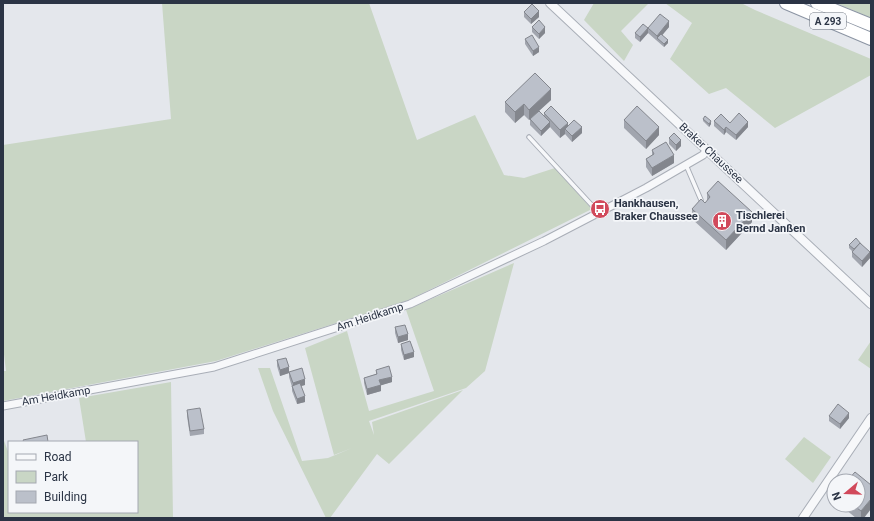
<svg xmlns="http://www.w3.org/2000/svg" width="874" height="521" viewBox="0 0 874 521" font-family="Roboto,sans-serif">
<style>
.green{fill:#c9d6c5}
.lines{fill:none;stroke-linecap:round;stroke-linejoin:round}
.service-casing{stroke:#a9aeb7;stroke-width:5.5}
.minor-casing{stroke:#a9aeb7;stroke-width:9}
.tertiary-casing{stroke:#a9aeb7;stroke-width:10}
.motorway-casing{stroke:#8b94a3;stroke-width:14}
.service{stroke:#f7f8fa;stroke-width:3.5}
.minor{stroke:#f7f8fa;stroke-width:7}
.tertiary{stroke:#f7f8fa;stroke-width:8}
.motorway{stroke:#fff;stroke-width:12}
.wall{fill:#a1a5ae}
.shaded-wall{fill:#83868d}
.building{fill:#bbc0ca;stroke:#83868d}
.labels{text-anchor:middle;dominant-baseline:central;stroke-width:3.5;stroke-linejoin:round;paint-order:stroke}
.shield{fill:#f4f6f9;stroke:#676e7b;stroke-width:1}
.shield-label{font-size:10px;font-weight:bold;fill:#2b3445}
.street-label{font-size:11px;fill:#2b3445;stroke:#f4f6f9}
.poi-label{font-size:11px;font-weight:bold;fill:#2b3445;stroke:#f4f6f9;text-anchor:start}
</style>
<rect width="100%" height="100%" fill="#e4e7ec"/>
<g class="green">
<polygon points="162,3 369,3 417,140 475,115 504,175 524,178 555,168 592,209 409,300 216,361 3,401 3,371 6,371 3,346 3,145 171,119"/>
<polygon points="594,3 649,3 621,31 633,45 624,61 584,20"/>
<polygon points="665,3 741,3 755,10 871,59 871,75 775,128 726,88 709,94 670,59 692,23"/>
<polygon points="836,3 871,3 871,18"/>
<polygon points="514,263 485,371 466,388 369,421 374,435 372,422 463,390 389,464 377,454 330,518 326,518 273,411 258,368 270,368 302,461 328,458 352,448 334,455 305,348 347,331 369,411 434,391 406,310"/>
<polygon points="871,341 871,369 858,360"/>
<polygon points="171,382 173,518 3,518 3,438 9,454 9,512 137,512 137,442 86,442 79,398"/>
<polygon points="804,437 831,457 813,483 785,459"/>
</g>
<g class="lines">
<defs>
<g id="service">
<polyline points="529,137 599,213"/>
<polyline points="686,165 701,200"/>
</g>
<polyline id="minor" points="3,406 214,367 410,304 544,241 646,188 703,155 707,150"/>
<g id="tertiary">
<polyline points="550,3 871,304"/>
<polyline points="803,518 871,418"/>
</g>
<g id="motorway">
<polyline points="786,3 871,39"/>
<polyline points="817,3 871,25"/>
</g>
</defs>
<use href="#service" class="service-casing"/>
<use href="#minor" class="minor-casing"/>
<use href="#tertiary" class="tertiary-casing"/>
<use href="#motorway" class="motorway-casing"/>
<use href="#service" class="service"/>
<use href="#minor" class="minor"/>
<use href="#tertiary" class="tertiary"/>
<use href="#motorway" class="motorway"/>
</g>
<g class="wall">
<polygon points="524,12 539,17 531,24 524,17"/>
<polygon points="532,27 545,33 539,39 532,32"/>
<polygon points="669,27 662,35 668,43 664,47 648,33 648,28"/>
<polygon points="635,33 648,33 640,42 635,38"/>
<polygon points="525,39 539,52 533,56 525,44"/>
<polygon points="551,100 529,120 524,115 515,123 505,112 505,102"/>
<polygon points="544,113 568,126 582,133 572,142 565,134 560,138 550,127 541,136 530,125 530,119 544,116"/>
<polygon points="703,119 711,124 709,127 703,121"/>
<polygon points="624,120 659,135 646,149 624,128"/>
<polygon points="714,121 730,123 748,127 736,140 726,132 724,135 714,126"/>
<polygon points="669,138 681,146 676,151 669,144"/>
<polygon points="652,150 674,163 652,176 646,167 646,159 652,155"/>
<polygon points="707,193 752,222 726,250 692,219 692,209 705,203 707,201"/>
<polygon points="861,244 870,258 862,267 852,257 852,251 849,248 849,245"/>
<polygon points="395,327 408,340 398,343 395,333"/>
<polygon points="401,344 414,357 404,360 401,350"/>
<polygon points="277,360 289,373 280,376 277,366"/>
<polygon points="376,370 392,382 381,385 381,391 367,395 364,383 364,378 376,374"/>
<polygon points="289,372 305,385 301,386 305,402 297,404 292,391 292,387 289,377"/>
<polygon points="187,410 204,429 204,434 190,436 187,416"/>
<polygon points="829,416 849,418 840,429 829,421"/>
<polygon points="855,472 864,518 856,518 840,505 858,505"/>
</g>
<g class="shaded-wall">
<polygon points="539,11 539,17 531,24 531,19"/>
<polygon points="669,21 669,27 659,39 657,38 657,36"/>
<polygon points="545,27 545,33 539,39 539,34"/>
<polygon points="648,28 648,33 640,42 640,37"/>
<polygon points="668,40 668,43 664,47 664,44"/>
<polygon points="539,47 539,52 533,56 533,51"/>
<polygon points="551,89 551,100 529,120 529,110"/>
<polygon points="524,104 524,115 515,123 515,112"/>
<polygon points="711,121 711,124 709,127 709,124"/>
<polygon points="550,122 550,127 541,136 541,131"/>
<polygon points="748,122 748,127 736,140 736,135"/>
<polygon points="568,123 568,131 565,129 565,134 560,138 560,130"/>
<polygon points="582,127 582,133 572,142 572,136"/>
<polygon points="659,127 659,135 646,149 646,141"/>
<polygon points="726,127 726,132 724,135 724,130"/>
<polygon points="681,140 681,146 676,151 676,145"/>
<polygon points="674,155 674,163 652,176 652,168"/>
<polygon points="752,212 752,222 726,250 726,240"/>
<polygon points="870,252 870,258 862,267 862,261"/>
<polygon points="408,334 408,340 398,343 398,337"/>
<polygon points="414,352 414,357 404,360 404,355"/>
<polygon points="289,367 289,373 280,376 280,370"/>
<polygon points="392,377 392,382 379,386 379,380"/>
<polygon points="305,379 305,385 293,388 293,383"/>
<polygon points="381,385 381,391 367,395 367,389"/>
<polygon points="305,396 305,402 297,404 297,399"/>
<polygon points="849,413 849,418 840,429 840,424"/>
<polygon points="871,499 871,509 864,518 861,518 861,511"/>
</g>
<g class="building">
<polygon points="532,4 539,11 531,19 524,12"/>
<polygon points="660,14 669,21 657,36 648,28"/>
<polygon points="539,20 545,27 539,34 532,27"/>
<polygon points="643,24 648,28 640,37 635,33"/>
<polygon points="661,34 668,40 664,44 657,38"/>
<polygon points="532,35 539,47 533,51 525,39"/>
<polygon points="535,73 551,89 529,110 524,104 515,112 505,102"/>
<polygon points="551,106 568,123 560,130 544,113"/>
<polygon points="637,106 659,127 646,141 624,120"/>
<polygon points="539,111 550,122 541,131 530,119"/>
<polygon points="739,113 748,122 736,135 726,127 724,130 714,121 721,114 730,123"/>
<polygon points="705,116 711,121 709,124 703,119"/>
<polygon points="574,120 582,127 572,136 565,129"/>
<polygon points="674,133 681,140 676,145 669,138"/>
<polygon points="666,142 674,155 652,168 646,159 654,154 652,150"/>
<polygon points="718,181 752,212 726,240 692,209 701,199 705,203 710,197 707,193"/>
<polygon points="856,238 861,244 860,243 854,249 849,245"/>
<polygon points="860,243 870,252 862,261 852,252"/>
<polygon points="405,325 408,334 398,337 395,327"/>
<polygon points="410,341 414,352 404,355 401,344"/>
<polygon points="286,358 289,367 280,370 277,360"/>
<polygon points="389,366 392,377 379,380 381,385 367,389 364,378 377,374 376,370"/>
<polygon points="302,368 305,379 293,383 289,372"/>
<polygon points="300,383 305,396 297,399 292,386"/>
<polygon points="838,404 849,413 840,424 829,416"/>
<polygon points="200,408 204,429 190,431 187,410"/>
<polygon points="47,435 48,442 24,442 23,440"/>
<polygon points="855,472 871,485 871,499 861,511 853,505 858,505 858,481 847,481"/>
</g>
<defs>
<symbol id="bus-disc" viewBox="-11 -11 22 22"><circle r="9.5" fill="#d1495b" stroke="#f4f6f9"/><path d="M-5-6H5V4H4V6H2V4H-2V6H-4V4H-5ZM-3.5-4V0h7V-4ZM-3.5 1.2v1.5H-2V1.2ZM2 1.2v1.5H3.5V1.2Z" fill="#fff"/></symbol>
<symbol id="building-disc" viewBox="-11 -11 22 22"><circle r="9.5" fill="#d1495b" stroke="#f4f6f9"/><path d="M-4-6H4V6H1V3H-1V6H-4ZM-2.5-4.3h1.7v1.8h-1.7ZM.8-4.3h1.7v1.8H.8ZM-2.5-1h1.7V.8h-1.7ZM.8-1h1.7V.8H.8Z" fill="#fff"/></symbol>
</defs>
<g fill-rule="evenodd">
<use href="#bus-disc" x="589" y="198" width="22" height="22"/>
<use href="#building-disc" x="711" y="210" width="22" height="22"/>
</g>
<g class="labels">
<rect class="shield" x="810" y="13" width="36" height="16" rx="3"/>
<g class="shield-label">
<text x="828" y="21">A 293</text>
</g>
<g class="street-label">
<text transform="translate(711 153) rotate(43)">Braker Chaussee</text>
<text transform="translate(370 317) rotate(-18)">Am Heidkamp</text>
<text transform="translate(56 396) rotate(-10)">Am Heidkamp</text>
</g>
<g class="poi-label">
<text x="614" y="203">Hankhausen,<tspan x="614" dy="13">Braker Chaussee</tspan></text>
<text x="736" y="215">Tischlerei<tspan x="736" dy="13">Bernd Janßen</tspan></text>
</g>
</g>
<rect width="874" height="521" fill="none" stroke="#2b3445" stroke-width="8"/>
<rect x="8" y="441" width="130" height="72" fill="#f4f6f9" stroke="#a4a8b1"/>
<rect x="16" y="454" width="20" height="6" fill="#f7f8fa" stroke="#a4a8b1"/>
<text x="44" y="461" font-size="12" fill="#2b3445">Road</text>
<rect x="16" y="471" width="20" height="12" fill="#c9d6c5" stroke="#a4a8b1"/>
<text x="44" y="481" font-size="12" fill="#2b3445">Park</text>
<rect x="16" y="491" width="20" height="12" fill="#bbc0ca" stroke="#a4a8b1"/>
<text x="44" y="501" font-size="12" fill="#2b3445">Building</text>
<g transform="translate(846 493) rotate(251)"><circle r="19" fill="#f4f6f9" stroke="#a4a8b1"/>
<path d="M0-3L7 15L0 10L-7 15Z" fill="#d1495b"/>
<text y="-6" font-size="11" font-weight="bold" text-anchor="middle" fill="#2b3445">N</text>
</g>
</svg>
